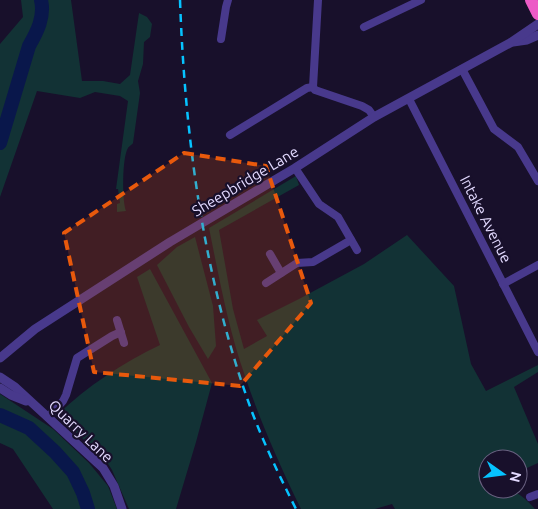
<svg xmlns="http://www.w3.org/2000/svg" width="538" height="509" viewBox="0 0 538 509" font-family="Ubuntu,sans-serif">
<style>
.green{fill:#123235}
.lines{fill:none;stroke-linecap:round;stroke-linejoin:round}
.river{stroke:#09174b;stroke-width:14}
.minor{stroke:#48398c;stroke-width:8}
.tertiary{stroke:#48398c;stroke-width:9}
.trunk{stroke:#ec5bc6;stroke-width:12}
.rail{stroke:#06c3ff;stroke-width:2.5;stroke-dasharray:8 6;stroke-linecap:butt}
.marked{fill:#e8590c;fill-opacity:0.2;stroke:#e8590c;stroke-width:4;stroke-dasharray:10 6;stroke-linejoin:round}
.labels{text-anchor:middle;dominant-baseline:central;stroke-width:4.5;stroke-linejoin:round;paint-order:stroke}
.street-label{font-size:15px;fill:#e3daff;stroke:#18102b}
</style>
<rect width="100%" height="100%" fill="#18102b"/>
<g class="green">
<path d="M 21,0 L 71,0 L 82,81 L 103,81 L 120,84 L 130,75 L 139,13 L 147,17 L 152,24 L 150,37 L 144,42 L 143,64 L 138,81 L 140,93 L 133,143 C 133,144 128,147 128,148 C 122,157 122,201 126,211 L 117,212 L 117,204 L 120,203 L 118,189 L 116,189 L 128,101 L 120,96 L 95,92 L 80,98 L 37,91 L 0,197 L 0,44 L 23,17 Z"/>
<path d="M 296,176 L 299,185 L 219,230 L 233,309 L 244,349 L 267,336 L 257,320 L 299,299 L 364,264 L 407,235 L 454,286 L 471,364 L 486,391 L 538,365 L 538,372 L 514,387 L 538,444 L 538,463 L 518,472 L 518,459 L 488,459 L 488,489 C 512,489 518,490 535,509 L 395,509 L 392,504 L 375,509 L 301,509 C 280,466 260,421 245,376 C 228,328 219,277 209,228 Z"/>
<polygon points="195,237 213,306 216,346 208,359 189,327 157,265 177,247"/>
<path d="M 150,269 L 212,383 L 196,442 L 176,509 L 129,509 L 112,470 L 105,459 L 57,415 C 88,386 122,363 160,345 L 137,277 Z"/>
<polygon points="0,394 53,429 89,463 108,486 117,509 53,509 13,449 0,443"/>
</g>
<g class="lines">
<g class="river">
<path d="M 0,143 L 29,46 C 37,32 45,17 41,0"/>
<polyline points="0,415 29,428 55,452 73,472 83,493 88,509"/>
</g>
<g class="minor">
<polyline points="318,0 313,87 315,90 362,106 369,110 374,117"/>
<polyline points="364,27 421,0"/>
<polyline points="221,39 226,7 228,0"/>
<polyline points="462,69 494,129 518,147 538,181"/>
<polyline points="409,99 538,352"/>
<polyline points="230,135 307,88 313,87"/>
<polyline points="295,168 319,204 338,217 357,250"/>
<polyline points="270,254 281,273"/>
<polyline points="266,283 297,263 313,262 351,240"/>
<polyline points="503,284 538,265"/>
<polyline points="117,320 124,343"/>
<polyline points="48,417 63,401 66,395 77,358 112,336 121,332"/>
<polyline points="530,497 538,494"/>
</g>
<g class="tertiary">
<polyline points="513,42 527,40 538,35"/>
<polyline points="0,358 35,329 170,242 295,168 374,117 510,43 538,24"/>
<polyline points="0,377 15,387 103,468 114,486 122,509"/>
<polyline points="0,388 11,395 26,401"/>
</g>
<polyline class="trunk" points="531,0 538,14"/>
<path class="rail" d="M 180,0 C 185,140 204,280 252,412 C 265,446 280,477 296,509"/>
</g>
<path class="marked" d="M 184,153 L 266,166 L 311,303 L 240,386 L 94,372 L 64,233 Z"/>
<g class="labels">
<g class="street-label">
<text transform="translate(245 181) rotate(-31)">Sheepbridge Lane</text>
<text transform="translate(486 219) rotate(63)">Intake Avenue</text>
<text transform="translate(81 431) rotate(44)">Quarry Lane</text>
</g>
</g>
<g transform="translate(503 474) rotate(104)"><circle r="24" fill="#18102b" stroke="#696180"/>
<path d="M0-4L9 19L0 12L-9 19Z" fill="#06c3ff"/>
<text y="-8" font-size="14" font-weight="bold" text-anchor="middle" fill="#e3daff">N</text>
</g>
</svg>
